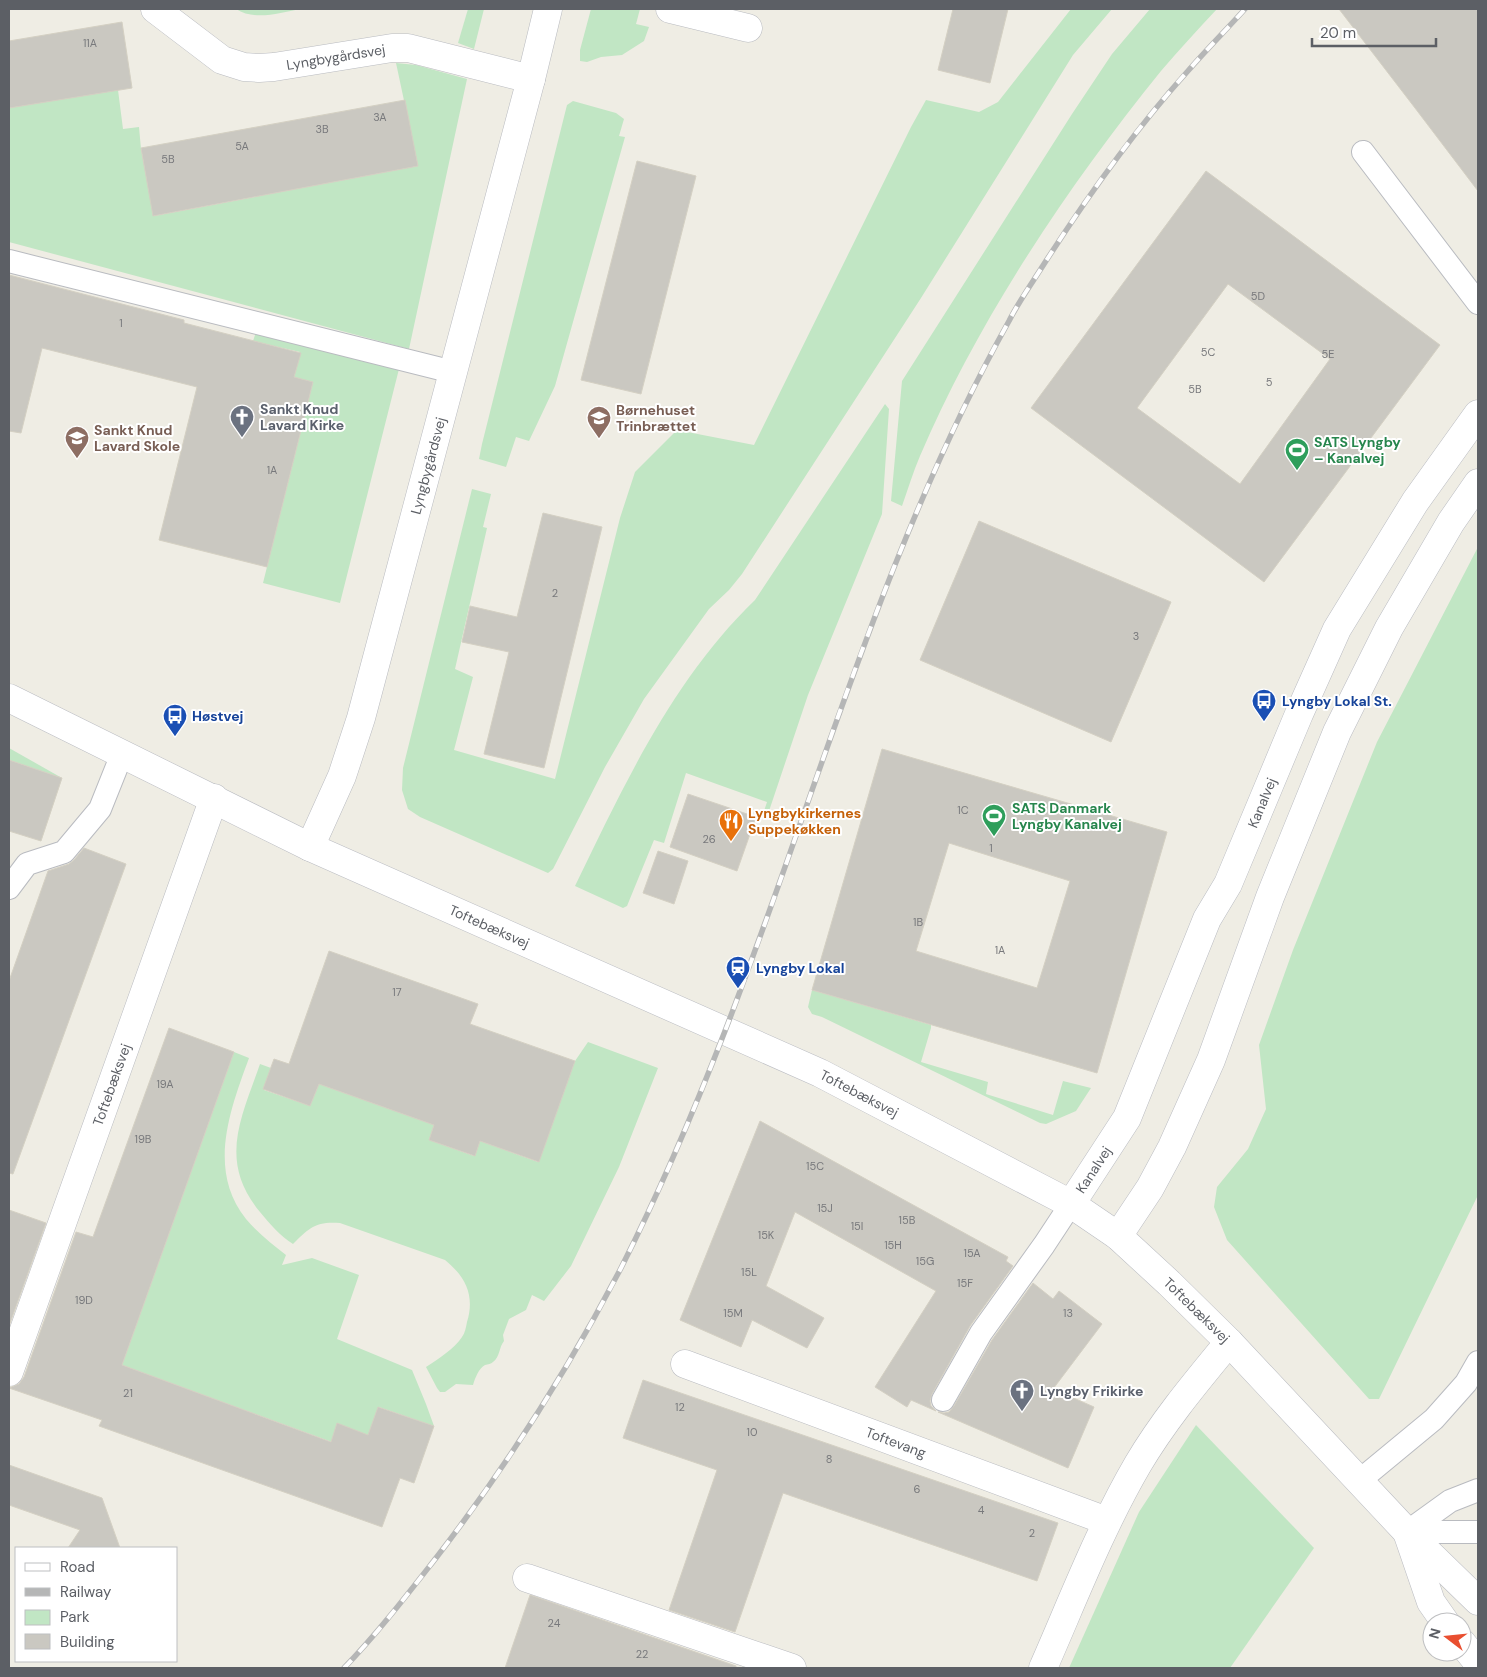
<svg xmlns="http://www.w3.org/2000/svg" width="1487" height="1677" viewBox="0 0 1487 1677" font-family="'DM Sans',sans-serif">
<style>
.green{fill:#c1e6c4}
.building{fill:#cac8c1;stroke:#d4d0c3;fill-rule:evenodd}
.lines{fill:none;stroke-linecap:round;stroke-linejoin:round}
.lane-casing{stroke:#b9bbc0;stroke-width:24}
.street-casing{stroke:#b9bbc0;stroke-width:29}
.secondary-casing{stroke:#babcc2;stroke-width:29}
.lane{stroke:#fff;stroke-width:22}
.street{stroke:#fff;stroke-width:28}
.secondary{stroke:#fff;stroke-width:28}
.rail-casing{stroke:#b5b6b6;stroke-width:5.5}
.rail{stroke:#fff;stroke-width:4;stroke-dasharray:11;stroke-linecap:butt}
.labels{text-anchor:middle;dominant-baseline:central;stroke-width:4;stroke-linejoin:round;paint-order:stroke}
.number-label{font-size:11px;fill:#78797c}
.street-label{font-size:14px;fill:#5c5f65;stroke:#fff}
.worship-label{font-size:14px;font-weight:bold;fill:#5b616d;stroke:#fff;text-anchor:start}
.education-label{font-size:14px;font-weight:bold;fill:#785e54;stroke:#fff;text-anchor:start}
.leisure-label{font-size:14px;font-weight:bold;fill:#27864d;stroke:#fff;text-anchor:start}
.transit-label{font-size:14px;font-weight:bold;fill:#164399;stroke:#fff;text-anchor:start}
.food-label{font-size:14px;font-weight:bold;fill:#c56008;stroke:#fff;text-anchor:start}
</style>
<rect width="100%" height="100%" fill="#efede4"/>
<g class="green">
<path d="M 236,9 L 300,9 C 280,13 254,21 236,9 Z"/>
<polygon points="468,9 484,9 474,49 458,43"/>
<polygon points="591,9 640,9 636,24 649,27 644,41 622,55 601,57 587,62 580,61 580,50"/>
<polygon points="1071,9 1112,9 1073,55 921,298 742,574 729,590 709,609 644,699 605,767 553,869 548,873 420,817 408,809 402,790 403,768 472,489 491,494 483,527 487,528 455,669 473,677 454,750 555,779 620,518 635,472 677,430 754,445 911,127 926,100 979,112 998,102"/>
<path d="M 1150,9 L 1217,9 C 1198,29 1179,50 1161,71 C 1068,186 978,320 920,456 C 913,472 908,489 902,506 L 891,501 L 902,381 L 1072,114 L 1112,54 Z"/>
<polygon points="396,63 416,65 467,79 409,349 9,242 9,108 118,90 123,129 139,127 141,149 154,216 418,166"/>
<polygon points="573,101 616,113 624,119 619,136 625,137 555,386 529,441 516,437 506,467 479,459 482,444 567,105"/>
<polygon points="256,332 399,369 340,603 263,583 313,382 294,377 300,352 253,341"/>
<path d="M 885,404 L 889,409 L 882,514 L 808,695 L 768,814 L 764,811 L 767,802 L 686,773 L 664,843 L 654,840 L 627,906 L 623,908 L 575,886 C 624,785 673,679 755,600 Z"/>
<polygon points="1478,547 1478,1195 1379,1399 1369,1399 1227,1240 1214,1207 1217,1187 1248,1149 1266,1109 1259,1045 1293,950 1377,742"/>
<polygon points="9,748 62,778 9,760"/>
<polygon points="812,990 931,1025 931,1028 921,1062 988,1082 986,1094 1053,1115 1063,1081 1091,1088 1076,1111 1046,1124 1040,1123 822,1017 812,1014 808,1007"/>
<path d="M 588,1042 L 658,1068 L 619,1167 L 571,1266 L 544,1301 L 532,1295 L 526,1310 L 509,1319 L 503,1335 L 504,1341 C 499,1347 500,1357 493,1362 C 491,1364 488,1364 485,1365 C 479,1368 475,1378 473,1385 L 456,1384 L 445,1392 L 440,1392 L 437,1388 L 426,1367 C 438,1359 454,1349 462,1337 C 465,1333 466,1327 467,1322 C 475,1296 466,1277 445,1260 L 340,1223 C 316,1221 309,1228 293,1244 C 280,1236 270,1224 260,1212 C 218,1161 241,1119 260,1064 L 271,1068 L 264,1090 L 310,1106 L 319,1084 L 434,1125 L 429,1140 L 474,1156 L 480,1141 L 538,1162 L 575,1061 Z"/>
<path d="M 234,1052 L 249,1058 C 230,1110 207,1170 246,1219 C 258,1233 272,1244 286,1255 L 282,1265 L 312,1258 L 359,1275 L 337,1339 L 412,1370 L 426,1404 L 434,1426 L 379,1407 L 362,1453 L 122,1365 Z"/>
<polygon points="1196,1425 1314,1548 1230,1668 1069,1668 1139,1512"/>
</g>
<g class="building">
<polygon points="953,9 1008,9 990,83 938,70"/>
<polygon points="1339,9 1478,9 1478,191 1415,108"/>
<polygon points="122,22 132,88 9,108 9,41"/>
<polygon points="405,100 418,166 153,216 141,148"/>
<polygon points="637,161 696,176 641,394 581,380"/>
<path d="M 1206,171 L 1440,345 L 1264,582 L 1031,408 ZM 1228,284 L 1330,359 L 1240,484 L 1137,408 Z"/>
<polygon points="9,275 184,320 184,323 301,353 294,377 313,382 267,567 159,540 197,387 42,348 21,433 9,431"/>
<polygon points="543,513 602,527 544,768 484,754 509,652 462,642 470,606 517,617"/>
<polygon points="979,521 1171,602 1111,742 920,660"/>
<path d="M 882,749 L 1167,832 L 1097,1073 L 812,990 ZM 949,843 L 1070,881 L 1037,988 L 916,951 Z"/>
<polygon points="9,760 62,778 41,841 9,831"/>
<polygon points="688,794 756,817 737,871 670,847"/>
<polygon points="84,848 126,864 13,1174 9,1173 9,981 48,871 69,864 74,860"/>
<polygon points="658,851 688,861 674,904 643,893"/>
<polygon points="329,951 478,1004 470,1024 575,1061 539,1162 480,1141 475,1156 429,1140 434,1125 319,1084 310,1106 263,1089 274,1059 289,1064"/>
<polygon points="169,1028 234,1052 122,1365 331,1442 337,1423 368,1435 378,1407 434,1426 414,1483 400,1478 382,1527 99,1426 102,1420 9,1388 19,1384 24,1377 76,1232 93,1237"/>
<polygon points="760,1121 1008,1257 1006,1261 1013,1266 970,1326 932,1394 930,1401 931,1406 936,1411 911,1400 907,1407 875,1387 936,1291 795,1212 766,1286 824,1318 807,1348 752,1320 741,1347 680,1320"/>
<polygon points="9,1210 46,1223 9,1326"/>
<polygon points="1033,1283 1053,1299 1059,1291 1102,1324 1053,1389 1094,1407 1068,1468 938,1412 944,1413 949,1412 954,1406 992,1340"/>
<polygon points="643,1380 1058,1523 1037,1581 783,1493 735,1632 669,1610 717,1470 623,1438"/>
<polygon points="9,1465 102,1498 120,1548 68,1548 80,1530 9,1505"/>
<polygon points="530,1595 736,1666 736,1668 505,1668"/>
</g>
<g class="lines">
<defs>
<g id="lane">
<polyline points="1363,152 1478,303"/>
<polyline points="9,261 453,372"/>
<polyline points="9,888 27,864 64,852 100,809 122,754"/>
<polyline points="943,1400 981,1333 1044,1245 1071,1204"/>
<polyline points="1359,1481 1434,1419 1466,1383 1478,1362"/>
<polyline points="1407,1532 1450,1501 1478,1490"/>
<polyline points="1407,1532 1478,1532"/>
</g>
<g id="street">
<path id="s1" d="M 155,9 L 222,60 L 244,67 L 259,68 L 274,67 L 392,48 L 408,48 L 531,79"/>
<polyline points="670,9 748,28"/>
<path id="s2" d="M 310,847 L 342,776 L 361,718 L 531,79 L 548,9"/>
<path id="s3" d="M 685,1364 L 1107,1521"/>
<path id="s4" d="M 9,1372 L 214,798"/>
<polyline points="527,1578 792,1668"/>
<path d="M 1043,1668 C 1073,1600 1100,1529 1138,1464 C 1164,1420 1197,1381 1229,1342"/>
</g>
<g id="secondary">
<path id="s5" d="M 9,698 L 310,847 L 820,1073 L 1071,1204 L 1118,1236 L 1169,1283 L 1229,1342 L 1407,1532 L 1478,1601"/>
<path id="s6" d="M 1071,1204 L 1127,1118 L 1207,919 L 1228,884 L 1299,714 L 1337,629 L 1415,502 L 1478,414"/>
<polyline points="1118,1236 1150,1188 1172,1147 1211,1060 1270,897 1337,732 1389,628 1451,522 1478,483"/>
<polyline points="1408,1535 1431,1602 1445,1622"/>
<polyline points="1462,1643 1478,1663"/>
</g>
</defs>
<use href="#lane" class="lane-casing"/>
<use href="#street" class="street-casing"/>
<use href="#secondary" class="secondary-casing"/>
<use href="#lane" class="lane"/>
<use href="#street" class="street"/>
<use href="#secondary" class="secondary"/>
<defs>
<path id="rail" d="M 344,1668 C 377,1634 407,1595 436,1558 C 506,1467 568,1370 621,1268 C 660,1191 694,1111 725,1031 C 817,793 884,545 1009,321 C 1019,301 1032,283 1044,264 C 1087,197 1134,131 1187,72 C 1206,50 1226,30 1245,9"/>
</defs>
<use href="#rail" class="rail-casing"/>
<use href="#rail" class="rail"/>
</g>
<defs>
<symbol id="church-pin" viewBox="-11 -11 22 30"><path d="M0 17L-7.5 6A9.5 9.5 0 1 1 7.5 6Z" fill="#6b7280" stroke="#fff"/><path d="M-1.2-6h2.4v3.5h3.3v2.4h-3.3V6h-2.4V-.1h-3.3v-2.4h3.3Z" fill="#fff"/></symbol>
<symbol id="school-pin" viewBox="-11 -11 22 30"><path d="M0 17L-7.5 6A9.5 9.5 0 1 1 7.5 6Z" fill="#8d6e63" stroke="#fff"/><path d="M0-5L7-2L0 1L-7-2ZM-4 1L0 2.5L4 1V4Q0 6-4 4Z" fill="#fff"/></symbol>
<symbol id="stadium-pin" viewBox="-11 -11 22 30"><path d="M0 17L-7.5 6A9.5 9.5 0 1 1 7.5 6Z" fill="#2e9e5b" stroke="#fff"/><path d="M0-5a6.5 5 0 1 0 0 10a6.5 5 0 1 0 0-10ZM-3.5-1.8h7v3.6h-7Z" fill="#fff"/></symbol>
<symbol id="bus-pin" viewBox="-11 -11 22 30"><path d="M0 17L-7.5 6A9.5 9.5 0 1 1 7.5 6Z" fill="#1a4fb4" stroke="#fff"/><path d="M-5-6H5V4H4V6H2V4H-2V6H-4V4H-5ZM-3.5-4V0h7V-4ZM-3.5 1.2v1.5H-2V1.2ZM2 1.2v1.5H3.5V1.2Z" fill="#fff"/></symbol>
<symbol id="restaurant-pin" viewBox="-11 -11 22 30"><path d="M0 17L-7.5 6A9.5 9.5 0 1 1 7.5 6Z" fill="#e8710a" stroke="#fff"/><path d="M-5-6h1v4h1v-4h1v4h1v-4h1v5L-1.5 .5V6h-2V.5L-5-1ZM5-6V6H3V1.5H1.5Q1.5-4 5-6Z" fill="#fff"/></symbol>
<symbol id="station-pin" viewBox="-11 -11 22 30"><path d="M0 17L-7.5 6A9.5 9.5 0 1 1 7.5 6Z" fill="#1a4fb4" stroke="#fff"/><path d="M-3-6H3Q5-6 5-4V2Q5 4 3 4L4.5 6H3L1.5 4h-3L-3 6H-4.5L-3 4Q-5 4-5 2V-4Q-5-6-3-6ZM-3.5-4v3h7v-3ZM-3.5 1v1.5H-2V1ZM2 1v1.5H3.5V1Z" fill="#fff"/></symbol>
</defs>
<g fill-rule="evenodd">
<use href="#church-pin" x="228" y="403" width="28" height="38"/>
<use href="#school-pin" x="585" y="404" width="28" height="38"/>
<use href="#school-pin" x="63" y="424" width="28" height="38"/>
<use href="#stadium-pin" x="1283" y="436" width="28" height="38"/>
<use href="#bus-pin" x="1250" y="687" width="28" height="38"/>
<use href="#bus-pin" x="161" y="702" width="28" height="38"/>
<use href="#stadium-pin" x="980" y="802" width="28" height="38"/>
<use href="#restaurant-pin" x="717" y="807" width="28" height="38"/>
<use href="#station-pin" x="724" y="954" width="28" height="38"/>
<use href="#church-pin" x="1008" y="1377" width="28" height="38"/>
</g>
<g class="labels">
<g class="number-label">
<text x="90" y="43">11A</text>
<text x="380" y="117">3A</text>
<text x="322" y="129">3B</text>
<text x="242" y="146">5A</text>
<text x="168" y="159">5B</text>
<text x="1258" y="296">5D</text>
<text x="121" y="323">1</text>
<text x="1208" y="352">5C</text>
<text x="1328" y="354">5E</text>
<text x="1269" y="382">5</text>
<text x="1195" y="389">5B</text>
<text x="272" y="470">1A</text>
<text x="555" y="593">2</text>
<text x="1136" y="636">3</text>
<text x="963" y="810">1C</text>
<text x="709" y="839">26</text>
<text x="991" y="848">1</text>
<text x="918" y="922">1B</text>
<text x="1000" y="950">1A</text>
<text x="397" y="992">17</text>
<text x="165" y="1084">19A</text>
<text x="143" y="1139">19B</text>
<text x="815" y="1166">15C</text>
<text x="825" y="1208">15J</text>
<text x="907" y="1220">15B</text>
<text x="857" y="1226">15I</text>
<text x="766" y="1235">15K</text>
<text x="893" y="1245">15H</text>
<text x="972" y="1253">15A</text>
<text x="925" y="1261">15G</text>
<text x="749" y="1272">15L</text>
<text x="965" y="1283">15F</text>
<text x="84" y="1300">19D</text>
<text x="733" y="1313">15M</text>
<text x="1068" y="1313">13</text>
<text x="128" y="1393">21</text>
<text x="680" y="1407">12</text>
<text x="752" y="1432">10</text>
<text x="829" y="1459">8</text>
<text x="917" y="1489">6</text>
<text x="981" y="1510">4</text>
<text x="1032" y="1533">2</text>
<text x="554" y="1623">24</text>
<text x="642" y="1654">22</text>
</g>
<g class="street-label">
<text stroke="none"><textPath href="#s1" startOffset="200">Lyngbygårdsvej</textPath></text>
<text stroke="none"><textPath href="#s2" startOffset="400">Lyngbygårdsvej</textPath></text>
<text stroke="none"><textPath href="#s6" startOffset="446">Kanalvej</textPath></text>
<text stroke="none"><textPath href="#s5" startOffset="532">Toftebæksvej</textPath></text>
<text stroke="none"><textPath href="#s4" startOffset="305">Toftebæksvej</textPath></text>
<text stroke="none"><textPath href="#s5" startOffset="938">Toftebæksvej</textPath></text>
<text stroke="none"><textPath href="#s6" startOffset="41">Kanalvej</textPath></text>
<text stroke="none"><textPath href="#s5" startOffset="1342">Toftebæksvej</textPath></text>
<text stroke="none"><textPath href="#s3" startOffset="225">Toftevang</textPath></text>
</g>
<g class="worship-label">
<text x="260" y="409">Sankt Knud<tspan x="260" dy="16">Lavard Kirke</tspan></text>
<text x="1040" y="1391">Lyngby Frikirke</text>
</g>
<g class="education-label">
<text x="616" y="410">Børnehuset<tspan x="616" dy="16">Trinbrættet</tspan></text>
<text x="94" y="430">Sankt Knud<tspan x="94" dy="16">Lavard Skole</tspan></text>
</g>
<g class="leisure-label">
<text x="1314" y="442">SATS Lyngby<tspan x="1314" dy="16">– Kanalvej</tspan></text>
<text x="1012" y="808">SATS Danmark<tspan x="1012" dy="16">Lyngby Kanalvej</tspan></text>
</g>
<g class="transit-label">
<text x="1282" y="701">Lyngby Lokal St.</text>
<text x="192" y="716">Høstvej</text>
<text x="756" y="968">Lyngby Lokal</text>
</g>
<g class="food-label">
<text x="748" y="813">Lyngbykirkernes<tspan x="748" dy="16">Suppekøkken</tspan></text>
</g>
</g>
<rect width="1487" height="1677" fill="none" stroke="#5c5f65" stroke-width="20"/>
<rect x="15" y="1547" width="162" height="115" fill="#ffffff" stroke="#bebfc1"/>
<rect x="25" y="1563" width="25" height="8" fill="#ffffff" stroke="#bebfc1"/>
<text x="60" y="1572" font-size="15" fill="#5c5f65">Road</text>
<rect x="25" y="1588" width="25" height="8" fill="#b5b6b6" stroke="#bebfc1"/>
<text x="60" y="1597" font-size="15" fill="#5c5f65">Railway</text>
<rect x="25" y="1610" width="25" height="15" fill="#c1e6c4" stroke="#bebfc1"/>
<text x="60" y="1622" font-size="15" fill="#5c5f65">Park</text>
<rect x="25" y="1634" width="25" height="15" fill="#cac8c1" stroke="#bebfc1"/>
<text x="60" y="1647" font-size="15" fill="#5c5f65">Building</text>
<g transform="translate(1447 1637) rotate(286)"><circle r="24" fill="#ffffff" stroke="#bebfc1"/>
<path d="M0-4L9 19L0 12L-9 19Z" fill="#e94f30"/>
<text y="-8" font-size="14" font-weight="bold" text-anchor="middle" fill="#5c5f65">N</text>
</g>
<path d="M1312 38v8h124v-8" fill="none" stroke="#5c5f65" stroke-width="2.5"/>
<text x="1320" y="38" font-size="15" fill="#5c5f65" stroke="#ffffff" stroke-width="4" paint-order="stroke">20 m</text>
</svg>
